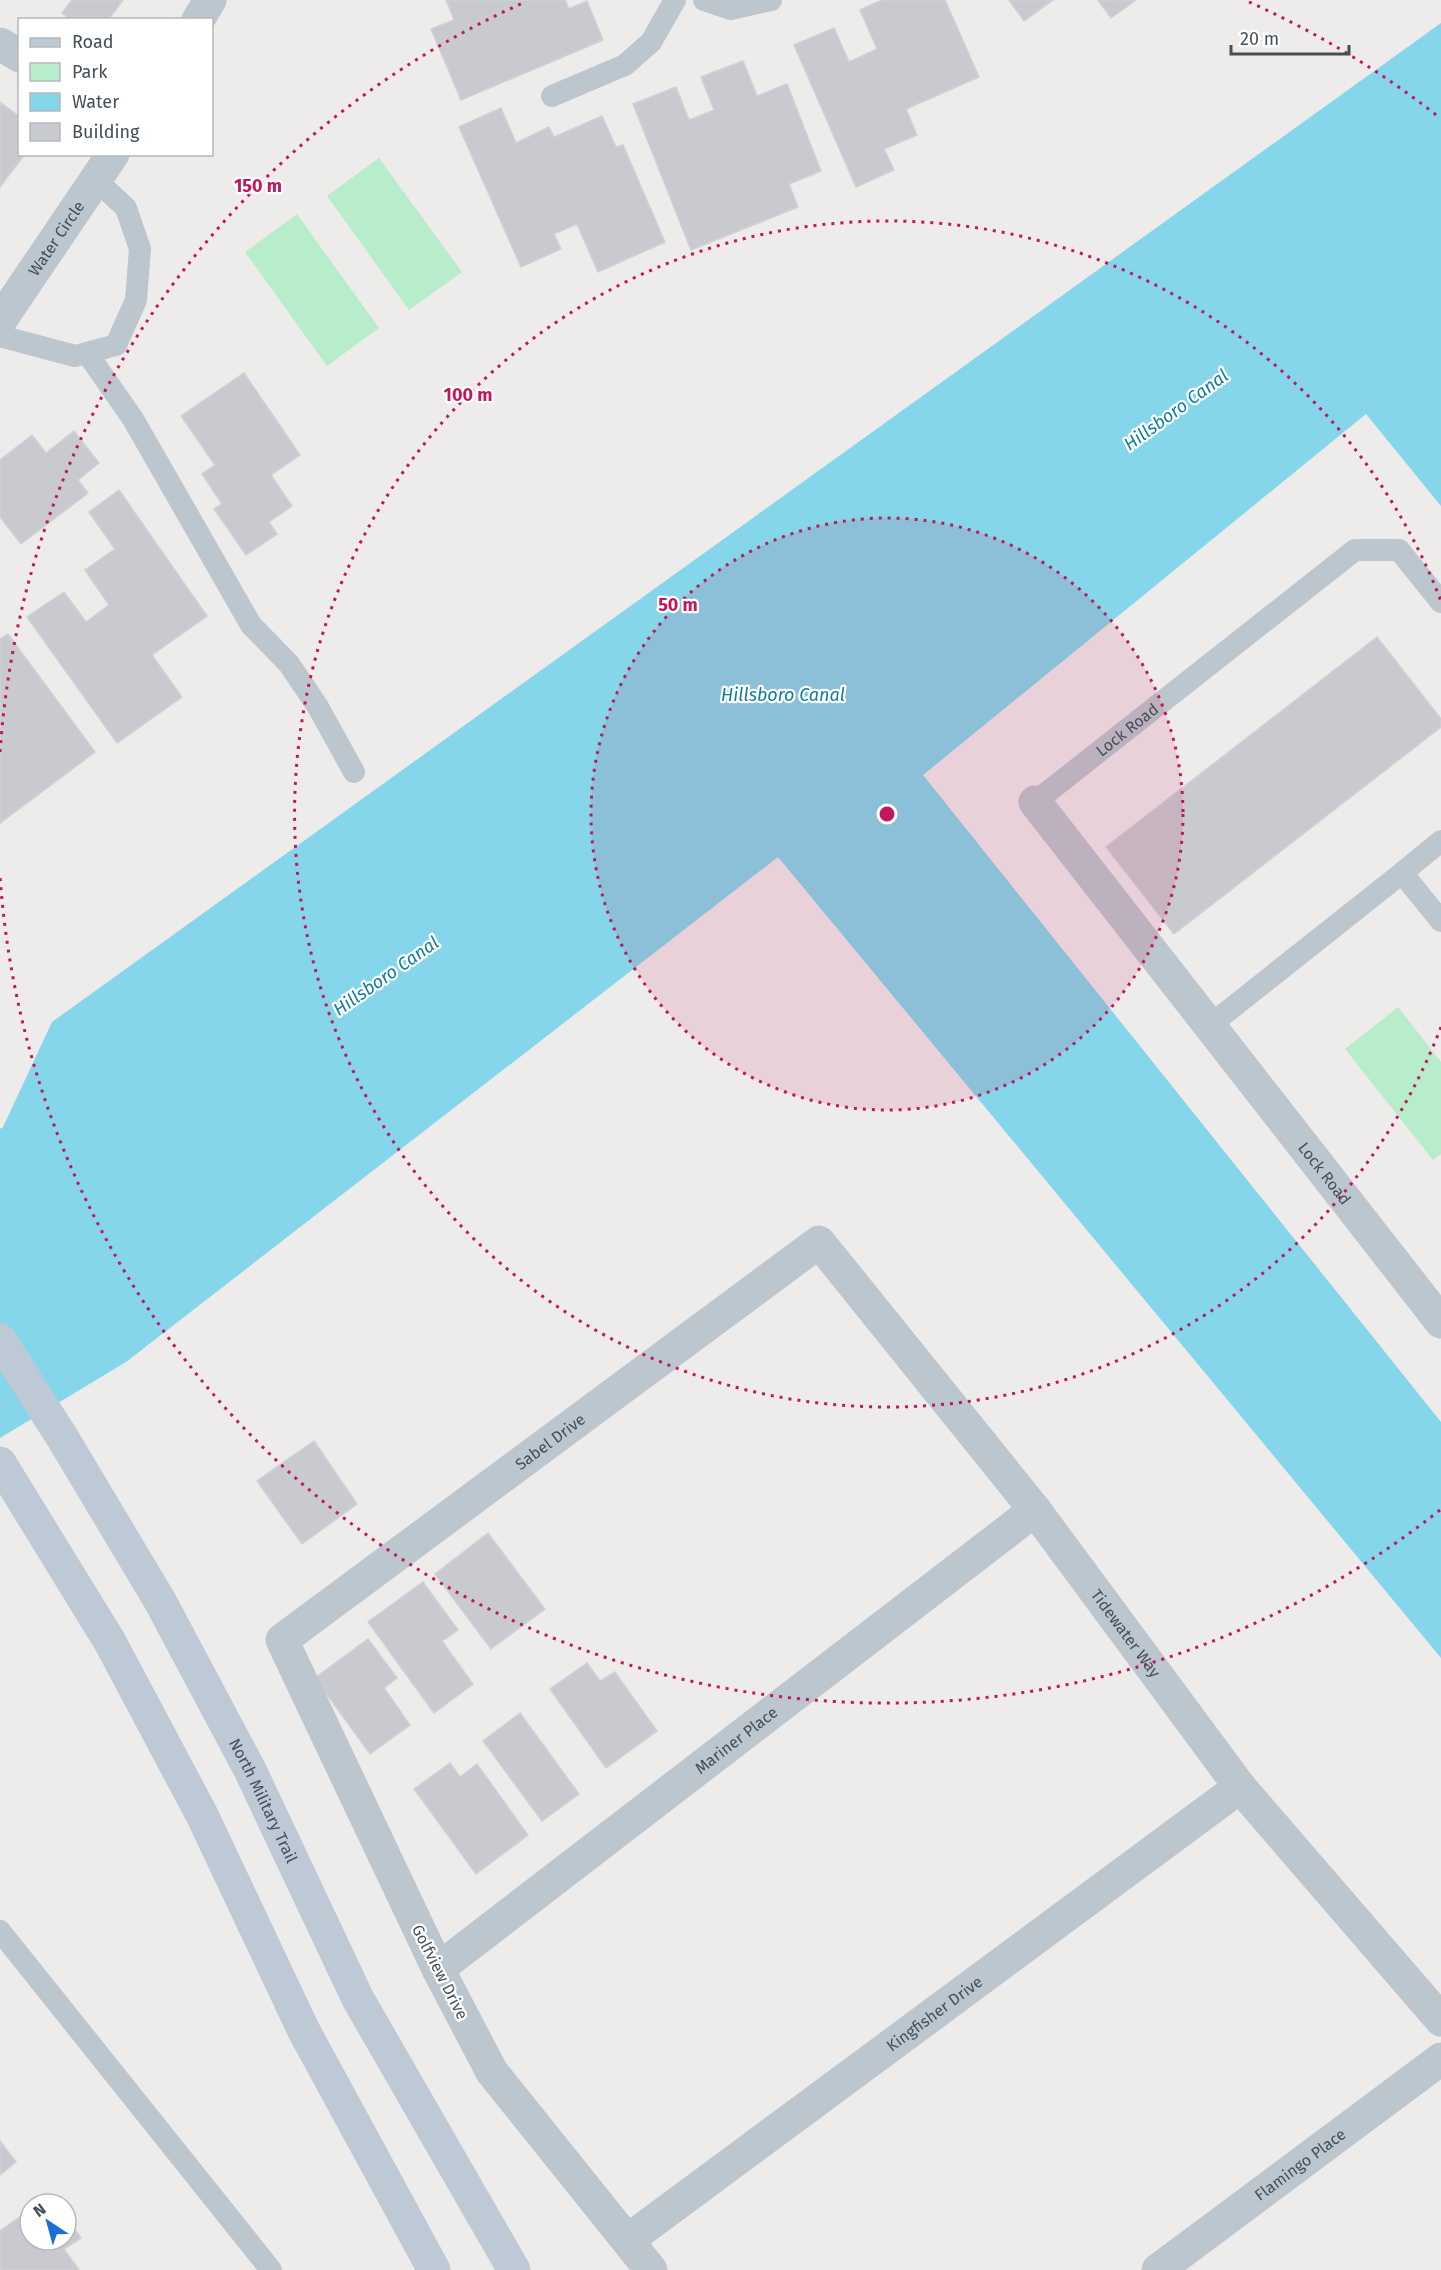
<svg xmlns="http://www.w3.org/2000/svg" width="1441" height="2270" viewBox="0 0 1441 2270" font-family="'Fira Sans',sans-serif">
<style>
.green{fill:#b8edcc}
.water{fill:#85d6ea}
.building{fill:#c8cad0;stroke:#cfd1d7;stroke-width:1.5}
.lines{fill:none;stroke-linecap:round;stroke-linejoin:round}
.lane{stroke:#bcc6ce;stroke-width:22}
.street{stroke:#bcc6ce;stroke-width:33}
.secondary{stroke:#bdc9d5;stroke-width:33}
.ring{fill:none;stroke:#c2185b;stroke-width:3;stroke-dasharray:3 6}
.labels{text-anchor:middle;dominant-baseline:central;stroke-width:4.5;stroke-linejoin:round;paint-order:stroke}
.street-label{font-size:16px;fill:#444f58;stroke:#fff}
.water-label{font-size:18px;font-style:italic;fill:#0d7e9b;stroke:#fff}
.centre{fill:#c2185b;stroke:#fff;stroke-width:3}
.ring-label{font-size:18px;text-anchor:middle;font-weight:bold;fill:#c2185b;stroke:#fff;stroke-width:4.5;stroke-linejoin:round;paint-order:stroke}
</style>
<rect width="100%" height="100%" fill="#eeebeb"/>
<g class="green">
<polygon points="379,158 462,272 409,310 327,196"/>
<polygon points="297,214 379,328 327,366 245,252"/>
<polygon points="1398,1007 1441,1062 1441,1154 1433,1160 1345,1049"/>
</g>
<polygon class="water" points="1441,23 1441,506 1366,414 923,775 1441,1422 1441,1658 778,857 126,1362 0,1438 0,1129 3,1127 52,1022"/>
<g class="building">
<polygon points="72,0 123,0 108,20 71,20 62,13"/>
<polygon points="446,0 565,0 569,9 587,1 603,40 461,100 431,29 454,20"/>
<polygon points="882,0 945,0 979,77 906,109 917,135 884,149 894,170 856,187 794,45 834,28 849,62 877,49 860,10"/>
<polygon points="1009,0 1053,0 1024,21"/>
<polygon points="1098,0 1136,0 1111,18"/>
<polygon points="743,61 757,96 787,84 821,171 789,184 798,207 691,250 633,104 676,87 689,120 714,110 701,77"/>
<polygon points="0,102 20,117 20,154 25,154 0,187"/>
<polygon points="501,108 516,143 549,127 554,137 602,116 616,147 623,145 665,242 598,272 577,224 554,234 561,249 521,267 459,127"/>
<polygon points="244,373 300,455 271,475 292,506 269,522 277,534 246,555 214,509 222,504 202,474 215,465 181,416"/>
<polygon points="74,431 99,463 78,480 88,493 21,544 0,517 0,460 32,435 46,453"/>
<polygon points="119,490 207,616 152,655 182,697 117,743 27,617 64,592 86,622 109,605 85,570 115,549 89,512"/>
<polygon points="8,634 95,752 0,823 0,639"/>
<polygon points="1377,637 1441,719 1441,727 1174,934 1106,847"/>
<polygon points="314,1441 357,1504 302,1544 257,1481"/>
<polygon points="488,1533 545,1609 491,1649 435,1574"/>
<polygon points="423,1582 458,1630 442,1641 473,1684 434,1713 368,1622"/>
<polygon points="368,1639 397,1678 384,1688 410,1725 370,1754 315,1678"/>
<polygon points="587,1663 600,1681 615,1672 657,1731 606,1768 550,1689"/>
<polygon points="520,1713 579,1794 542,1821 483,1741"/>
<polygon points="450,1763 460,1777 477,1764 528,1835 476,1874 414,1789"/>
<polygon points="0,2141 16,2162 0,2175"/>
<polygon points="51,2195 57,2204 39,2204"/>
<polygon points="30,2210 30,2240 66,2240 66,2216 81,2238 64,2249 79,2270 0,2270 0,2231"/>
</g>
<g class="lines">
<g class="lane">
<polyline points="704,0 731,9 771,0"/>
<polyline points="552,96 625,65 651,42 675,0"/>
<polyline points="0,336 75,356 116,345 136,300 140,249 126,208 96,180"/>
<polyline points="87,353 133,419 251,625 289,664 318,707 354,772"/>
<path id="s1" d="M 1035,802 L 1355,550 L 1399,550 L 1441,602"/>
<polyline points="1402,873 1441,841"/>
<polyline points="1209,1026 1402,873 1441,921"/>
<polyline points="0,1931 271,2270"/>
</g>
<g class="street">
<polyline points="198,20 210,0"/>
<polyline points="0,44 20,56"/>
<path id="s2" d="M 0,321 L 113,154"/>
<path id="s3" d="M 1035,802 L 1441,1322"/>
<path id="s4" d="M 438,1969 L 1035,1510"/>
<path id="s5" d="M 628,2240 L 1240,1787"/>
<path id="s6" d="M 651,2270 L 492,2072 L 438,1969 L 282,1640 L 819,1242 L 1035,1510 L 1240,1787 L 1441,2020"/>
<path id="s7" d="M 1158,2270 L 1441,2059"/>
</g>
<g class="secondary">
<path id="s8" d="M 0,1340 L 62,1437 L 160,1601 L 250,1770 L 358,1999 L 514,2270"/>
<polyline points="0,1463 110,1642 202,1815 304,2031 434,2270"/>
</g>
</g>
<circle cx="887" cy="814" r="296" fill="#c2185b" fill-opacity=".12"/>
<g class="ring">
<circle cx="887" cy="814" r="296"/>
<path d="M1441 1027A593 593 0 1 1 1441 601"/>
<path d="M1440 1510A889 889 0 0 1 0 876M0 752A889 889 0 0 1 525 2M1249 2A889 889 0 0 1 1440 118"/>
</g>
<g class="labels">
<g class="street-label">
<text stroke="none"><textPath href="#s2" startOffset="100">Water Circle</textPath></text>
<text stroke="none"><textPath href="#s1" startOffset="117">Lock Road</textPath></text>
<text stroke="none"><textPath href="#s3" startOffset="471">Lock Road</textPath></text>
<text stroke="none"><textPath href="#s6" startOffset="1068">Sabel Drive</textPath></text>
<text stroke="none"><textPath href="#s6" startOffset="1900">Tidewater Way</textPath></text>
<text stroke="none"><textPath href="#s4" startOffset="376">Mariner Place</textPath></text>
<text stroke="none"><textPath href="#s8" startOffset="531">North Military Trail</textPath></text>
<text transform="translate(440 1972) rotate(63)">Golfview Drive</text>
<text stroke="none"><textPath href="#s5" startOffset="381">Kingfisher Drive</textPath></text>
<text stroke="none"><textPath href="#s7" startOffset="177">Flamingo Place</textPath></text>
</g>
<g class="water-label">
<text transform="translate(1176 410) rotate(-36)">Hillsboro Canal</text>
<text x="783" y="695">Hillsboro Canal</text>
<text transform="translate(386 976) rotate(-35)">Hillsboro Canal</text>
</g>
</g>
<circle cx="887" cy="814" r="9" class="centre"/>
<g class="ring-label">
<text x="258" y="192">150 m</text>
<text x="468" y="401">100 m</text>
<text x="678" y="611">50 m</text>
</g>
<rect x="18" y="18" width="195" height="138" fill="#ffffff" stroke="#b4b9bc" stroke-width="1.5"/>
<rect x="30" y="38" width="30" height="9" fill="#bdc9d5" stroke="#b4b9bc" stroke-width="1.5"/>
<text x="72" y="48" font-size="18" fill="#444f58">Road</text>
<rect x="30" y="63" width="30" height="18" fill="#b8edcc" stroke="#b4b9bc" stroke-width="1.5"/>
<text x="72" y="78" font-size="18" fill="#444f58">Park</text>
<rect x="30" y="93" width="30" height="18" fill="#85d6ea" stroke="#b4b9bc" stroke-width="1.5"/>
<text x="72" y="108" font-size="18" fill="#444f58">Water</text>
<rect x="30" y="123" width="30" height="18" fill="#c8cad0" stroke="#b4b9bc" stroke-width="1.5"/>
<text x="72" y="138" font-size="18" fill="#444f58">Building</text>
<g transform="translate(48 2222) rotate(324)"><circle r="28" fill="#ffffff" stroke="#b4b9bc" stroke-width="1.5"/>
<path d="M0-4.5L10 22L0 15L-10 22Z" fill="#1a6fd9"/>
<text y="-9" font-size="16" font-weight="bold" text-anchor="middle" fill="#444f58">N</text>
</g>
<path d="M1231 45v9h118v-9" fill="none" stroke="#444f58" stroke-width="3"/>
<text x="1240" y="45" font-size="18" fill="#444f58" stroke="#ffffff" stroke-width="4.5" paint-order="stroke">20 m</text>
</svg>
